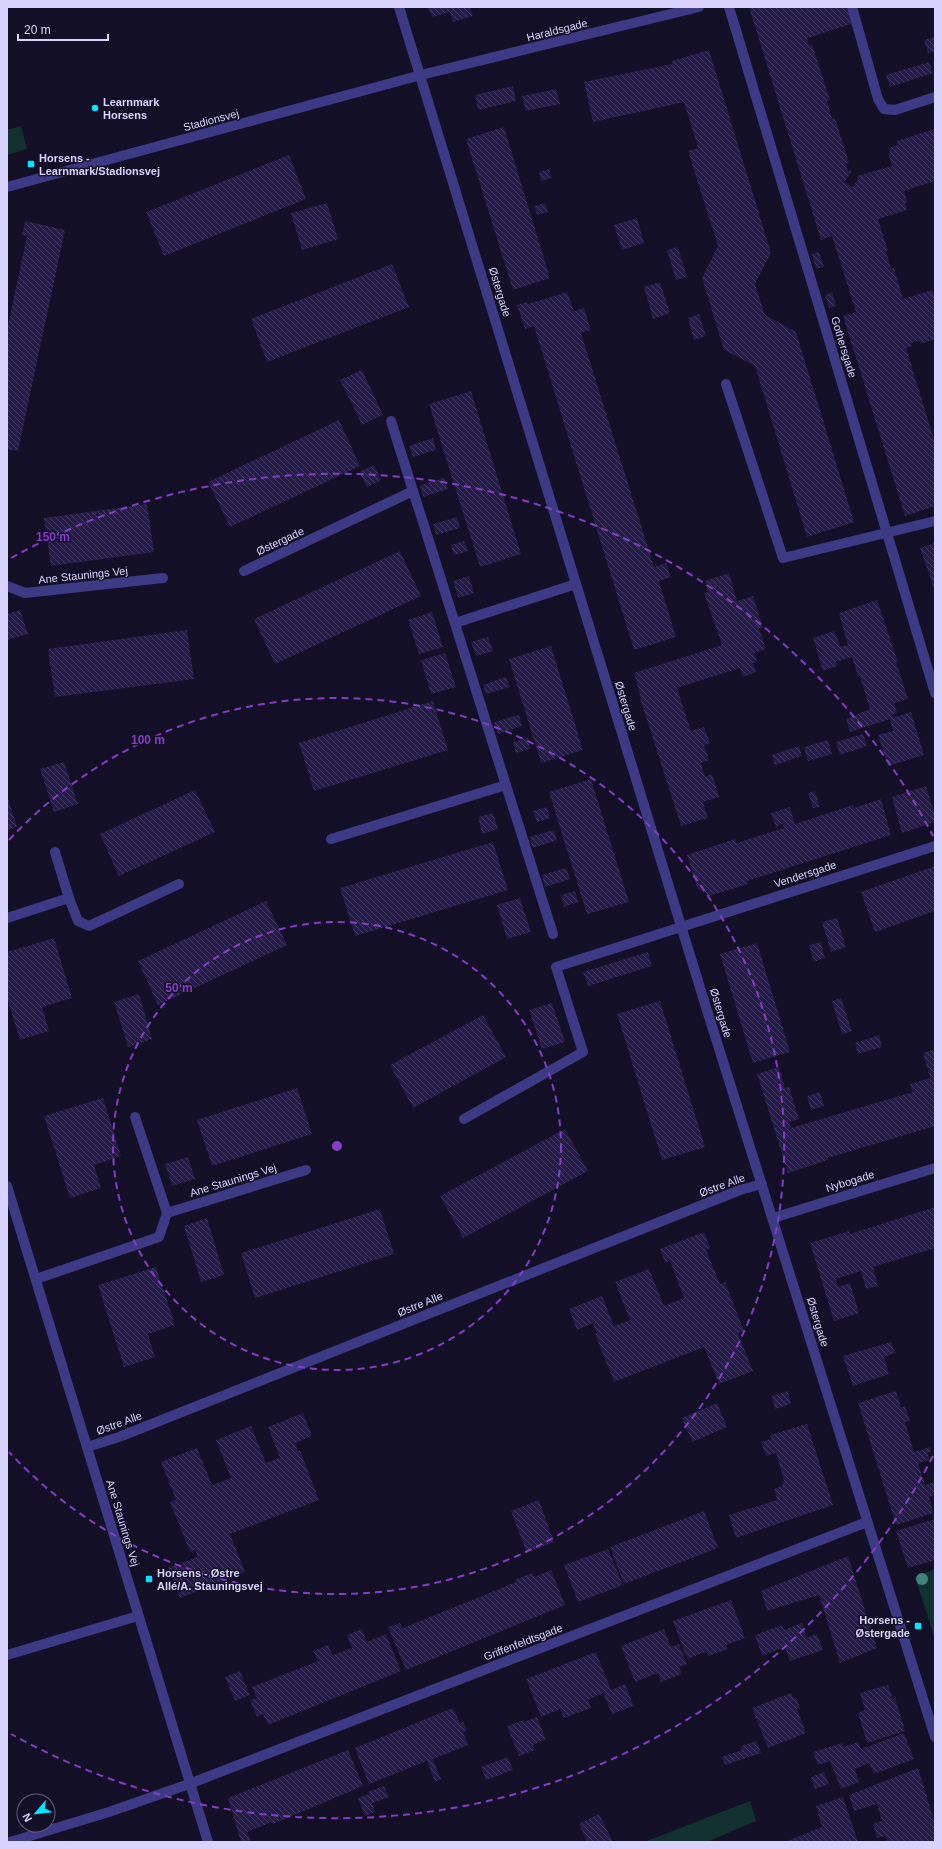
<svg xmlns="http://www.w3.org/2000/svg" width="942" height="1849" viewBox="0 0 942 1849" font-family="Arial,sans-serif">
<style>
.grass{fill:#12302f}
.building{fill:url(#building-back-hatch)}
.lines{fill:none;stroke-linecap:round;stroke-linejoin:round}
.service{stroke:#3d3a85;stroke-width:10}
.minor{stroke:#3d3a85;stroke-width:10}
.tree{fill:#3d827b}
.ring{fill:none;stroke:#843dc5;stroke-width:2;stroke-dasharray:7 5}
.poi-dot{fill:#00e5ff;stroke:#130f26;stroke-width:1.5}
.labels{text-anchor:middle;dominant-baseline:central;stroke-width:3;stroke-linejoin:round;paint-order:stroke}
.street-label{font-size:11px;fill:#d9d4ff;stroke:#130f26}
.poi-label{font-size:11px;font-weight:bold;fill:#d9d4ff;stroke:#130f26;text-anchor:start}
.centre{fill:#843dc5;stroke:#130f26;stroke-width:2}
.ring-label{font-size:12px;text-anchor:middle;font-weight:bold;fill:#843dc5;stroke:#130f26;stroke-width:3;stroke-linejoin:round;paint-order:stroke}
</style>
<defs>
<pattern id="building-back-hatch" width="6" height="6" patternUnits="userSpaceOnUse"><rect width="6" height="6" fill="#241b47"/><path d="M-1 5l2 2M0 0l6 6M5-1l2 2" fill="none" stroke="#433b63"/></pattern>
</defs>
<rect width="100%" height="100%" fill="#130f26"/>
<g class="grass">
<polygon points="21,126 27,149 7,155 7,130"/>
<polygon points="935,1569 935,1639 915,1577"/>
<polygon points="750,1801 756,1821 707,1842 644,1842"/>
</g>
<g class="building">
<polygon points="428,7 470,7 473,16 453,22 450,12 432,17"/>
<polygon points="749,7 848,7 851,24 807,38 809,46 812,44 830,100 827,101 832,119 835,118 849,163 846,164 848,171 851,170 851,173 844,182 853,187 858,179 857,176 892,166 888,153 890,153 888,148 898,145 897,141 935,129 935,181 904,191 907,202 905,203 907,210 878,219 888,250 886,251 891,269 894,268 903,299 932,290 935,297 935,339 920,344 919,341 911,343 912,346 906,348 935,443 935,506 905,516 843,316 856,312 832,236 821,240"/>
<polygon points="935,37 935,51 928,53 924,40"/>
<polygon points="709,50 771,253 755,284 765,315 796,332 854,522 807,537 755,366 724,350 702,278 718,246 688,151 698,148 684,102 593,122 584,82 672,64 672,61"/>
<polygon points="929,62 933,73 890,87 886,75"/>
<polygon points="513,86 516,101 478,110 475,95"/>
<polygon points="556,89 560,104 526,111 522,96"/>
<polygon points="504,127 550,278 513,290 466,139"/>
<polygon points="289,155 306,199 164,256 146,212"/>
<polygon points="549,169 552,178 541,181 539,172"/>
<polygon points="327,203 338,239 302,250 291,213"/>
<polygon points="545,203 548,212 537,215 534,206"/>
<polygon points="637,218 644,243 622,250 614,225"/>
<polygon points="25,221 65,230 18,451 7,449 7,330 27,236 22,235"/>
<polygon points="678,247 687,277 676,280 667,250"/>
<polygon points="819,252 824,267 816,269 812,254"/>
<polygon points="392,264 409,307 267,362 251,319"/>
<polygon points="660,282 670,313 653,319 644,287"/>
<polygon points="567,292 574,311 584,308 591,330 581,333 654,567 666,563 671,577 659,581 676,637 634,650 534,326 525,329 517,305 528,302 528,304"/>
<polygon points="832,292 836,306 829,308 825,295"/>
<polygon points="699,314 706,336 694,340 688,318"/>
<polygon points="362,370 383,415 362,425 340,380"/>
<polygon points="471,391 521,554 480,567 429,404"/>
<polygon points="339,420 360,466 230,527 208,482"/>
<polygon points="433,438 436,450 413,457 409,446"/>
<polygon points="374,465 381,480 367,487 359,472"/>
<polygon points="444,478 448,489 423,497 420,485"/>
<polygon points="147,504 154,552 51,566 44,518"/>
<polygon points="457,517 460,528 436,535 433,524"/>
<polygon points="464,541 468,551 454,555 451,545"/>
<polygon points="935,543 935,592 920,548"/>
<polygon points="400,551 421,596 275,664 254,619"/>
<polygon points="729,573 737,601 753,596 763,628 759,628 766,649 754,653 757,662 753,663 756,672 743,677 740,668 677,688 691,731 704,727 710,743 704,745 709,760 701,763 705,777 712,774 719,797 703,802 708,818 681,826 640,698 641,698 634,673 722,645 704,593 708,592 705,581"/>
<polygon points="469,576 474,593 458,598 453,581"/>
<polygon points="877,600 898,662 896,662 908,699 894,703 897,713 892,715 893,718 911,712 924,755 888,766 878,735 893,731 890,719 850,732 846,719 870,709 860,676 858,676 852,657 836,662 837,666 823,671 813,638 834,631 841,647 848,645 839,613"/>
<polygon points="20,610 28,634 7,640 7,614"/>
<polygon points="432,612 443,647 419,654 408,620"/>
<polygon points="187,630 194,679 55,697 48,649"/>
<polygon points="488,637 493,651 476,656 471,642"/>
<polygon points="551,646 583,750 541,763 509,659"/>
<polygon points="445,653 456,687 431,694 421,660"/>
<polygon points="506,677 510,687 486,694 483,685"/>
<polygon points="433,701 448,750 314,791 299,743"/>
<polygon points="519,715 522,726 498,734 494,722"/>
<polygon points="863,734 867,746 840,755 836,742"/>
<polygon points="528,738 530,749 516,753 513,742"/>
<polygon points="828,740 832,754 808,761 804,747"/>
<polygon points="799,746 802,756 775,765 772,755"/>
<polygon points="64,762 78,804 54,812 40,769"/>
<polygon points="591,779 629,902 587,914 549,792"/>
<polygon points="926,786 935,815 935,822 902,833 892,797"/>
<polygon points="195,790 215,832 119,876 100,834"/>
<polygon points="815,791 820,807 813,808 808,793"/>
<polygon points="7,795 17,827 7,830"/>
<polygon points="881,799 891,835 747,881 748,884 709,896 698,889 687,855 735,839 736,843 784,828 783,824 776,827 771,813 790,807 795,824 853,805 854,808"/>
<polygon points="547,807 550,818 537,822 533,811"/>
<polygon points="493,813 498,829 482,834 478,817"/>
<polygon points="554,830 557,840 533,848 529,837"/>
<polygon points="493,842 508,890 355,936 340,888"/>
<polygon points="935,866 935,911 875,932 861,892"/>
<polygon points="566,868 570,879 545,887 542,875"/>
<polygon points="575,891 578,902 564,907 561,895"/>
<polygon points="520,898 531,932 507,939 497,905"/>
<polygon points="266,901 287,945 158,1005 138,961"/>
<polygon points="837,918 846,947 831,952 822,922"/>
<polygon points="54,938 72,998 42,1007 49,1031 20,1040 7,998 7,952"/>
<polygon points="821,942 825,958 814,962 809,945"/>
<polygon points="757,943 790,1052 753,1063 720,954"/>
<polygon points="648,952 652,966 588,986 583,972"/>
<polygon points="139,994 152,1039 128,1047 114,1002"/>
<polygon points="841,998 852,1031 842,1034 832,1001"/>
<polygon points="660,1001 705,1147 662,1160 617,1014"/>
<polygon points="552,1003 565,1042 542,1049 529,1010"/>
<polygon points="483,1015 506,1057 413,1108 390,1065"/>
<polygon points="879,1035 882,1047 858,1054 855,1043"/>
<polygon points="935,1049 935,1126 828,1158 828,1160 788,1173 757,1074 779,1067 785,1088 789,1087 799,1119 789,1122 791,1128 913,1092 910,1084 930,1078 923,1053"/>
<polygon points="297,1088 312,1134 212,1166 197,1120"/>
<polygon points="820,1092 824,1106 811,1110 807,1096"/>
<polygon points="103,1098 121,1156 94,1165 101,1188 70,1198 44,1116"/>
<polygon points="565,1129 588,1171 463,1238 440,1196"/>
<polygon points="188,1157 195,1179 172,1186 165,1164"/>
<polygon points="935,1207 935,1248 873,1267 878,1286 866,1289 861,1271 836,1279 838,1287 850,1283 859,1313 834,1321 810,1243 849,1231 850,1234"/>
<polygon points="380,1209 394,1254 255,1298 241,1253"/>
<polygon points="207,1218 224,1275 201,1282 184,1226"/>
<polygon points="704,1232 710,1248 706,1250 720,1284 725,1282 744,1331 738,1333 753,1371 719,1384 704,1347 614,1382 595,1334 597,1333 593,1323 577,1330 569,1309 602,1296 614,1326 630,1320 615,1282 649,1269 664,1306 684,1298 670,1261 665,1263 660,1249"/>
<polygon points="156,1267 175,1325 148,1334 155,1357 124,1367 98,1285"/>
<polygon points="891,1342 895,1353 884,1357 889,1374 853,1386 843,1356"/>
<polygon points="788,1391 791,1404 775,1409 772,1396"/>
<polygon points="896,1391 901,1408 905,1406 910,1421 905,1422 914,1452 930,1447 931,1452 927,1453 930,1460 918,1463 925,1485 935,1482 935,1495 929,1497 933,1513 896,1525 858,1403"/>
<polygon points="717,1403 727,1427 692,1442 682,1418"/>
<polygon points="303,1413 312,1436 295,1443 298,1451 300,1450 319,1500 230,1534 245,1572 180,1598 168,1568 198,1557 195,1550 190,1552 170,1502 176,1500 161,1462 197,1448 212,1485 231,1478 216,1440 251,1426 266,1463 280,1458 268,1427"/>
<polygon points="807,1424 833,1505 736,1538 729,1515 777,1500 774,1489 782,1486 784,1481 776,1453 766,1456 761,1442 771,1439 770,1435"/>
<polygon points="539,1500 554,1542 527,1553 511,1511"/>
<polygon points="704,1511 718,1548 624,1584 610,1547"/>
<polygon points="935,1519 935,1560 908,1568 896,1531"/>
<polygon points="608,1549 623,1585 578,1602 564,1565"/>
<polygon points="848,1556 877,1648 840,1663 819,1595 767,1611 761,1591"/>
<polygon points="551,1570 565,1605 406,1670 388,1627 400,1623 403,1628 516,1582 515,1580 532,1573 534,1577"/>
<polygon points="731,1600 745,1638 726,1645 728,1649 708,1656 706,1652 687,1659 673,1621"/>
<polygon points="802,1623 807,1638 817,1634 823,1650 790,1661 785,1647 762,1656 755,1635 782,1625 784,1630"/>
<polygon points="362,1629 367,1642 386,1634 401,1671 268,1725 263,1714 257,1717 250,1700 257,1698 252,1687 318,1661 313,1651 328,1645 333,1655 352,1648 347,1635"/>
<polygon points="664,1629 671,1647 679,1644 687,1664 679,1667 682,1674 661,1682 658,1673 635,1682 621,1646"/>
<polygon points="596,1652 611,1690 625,1684 634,1706 612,1714 603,1693 588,1700 591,1708 564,1718 560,1709 541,1717 526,1679"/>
<polygon points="240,1671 250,1695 235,1701 225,1677"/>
<polygon points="888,1685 893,1699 895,1698 905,1731 867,1743 858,1713 865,1710 860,1693"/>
<polygon points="791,1693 793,1698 796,1697 800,1708 797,1709 806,1733 768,1748 752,1708"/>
<polygon points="453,1708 460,1723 463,1722 467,1730 463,1732 468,1745 433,1759 441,1779 435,1782 427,1761 369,1784 355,1748"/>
<polygon points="537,1717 546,1739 533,1745 535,1750 519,1756 507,1726 523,1720 524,1722"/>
<polygon points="904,1733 914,1759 874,1774 869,1763 855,1769 859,1782 841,1789 830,1761 818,1765 813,1752 842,1743 844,1747 858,1742 861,1749"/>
<polygon points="757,1741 761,1753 725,1765 722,1757 742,1750 741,1746"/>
<polygon points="348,1750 363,1786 273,1824 272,1822 247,1832 251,1842 241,1842 228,1798"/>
<polygon points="508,1757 513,1770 486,1780 481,1767"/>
<polygon points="918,1768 935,1823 935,1842 887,1842 885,1836 877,1838 873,1824 882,1821 877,1804 854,1811 849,1795"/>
<polygon points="824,1772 829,1784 815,1789 811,1777"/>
<polygon points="384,1786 389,1797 372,1803 375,1812 365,1816 358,1798 369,1794 368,1792"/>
<polygon points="843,1797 858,1842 785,1842 822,1827 816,1806"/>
<polygon points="599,1814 613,1842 587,1842 579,1824"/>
</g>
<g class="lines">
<g class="service">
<polyline points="852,7 878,99 884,109 895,110 935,97"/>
<polyline points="726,384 783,558 935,521"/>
<polyline points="7,1655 138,1616"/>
<polyline points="10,1842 109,1812 189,1784"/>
</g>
<g class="minor">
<polyline points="399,7 705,1004 935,1737"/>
<polyline points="729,7 935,693"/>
<polyline points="7,187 421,75 699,7"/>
<polyline points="391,421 553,934"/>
<polyline points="244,571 413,491"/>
<polyline points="7,586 25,593 163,578"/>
<polyline points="455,623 576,584"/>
<polyline points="331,839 506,785"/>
<polyline points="55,852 69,898"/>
<polyline points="7,918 69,898 78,921 89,926 179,884"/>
<polyline points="135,1117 167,1213"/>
<polyline points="464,1119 583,1052 556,967 935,846"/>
<polyline points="7,1186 208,1842"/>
<polyline points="773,1218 935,1168"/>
<polyline points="36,1279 159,1237 167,1213 306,1170"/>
<polyline points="87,1447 119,1437 740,1190 762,1184"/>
<polyline points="189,1784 867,1522"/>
</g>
</g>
<circle class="tree" cx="922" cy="1579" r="6"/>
<g class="ring">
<circle cx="337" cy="1146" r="224"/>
<path d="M9 840A448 448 0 1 1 9 1452"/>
<path d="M933 1456A672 672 0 0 1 11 1734M11 558A672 672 0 0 1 933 836"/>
</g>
<g class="poi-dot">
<circle cx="95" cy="108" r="4"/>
<rect x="27" y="160" width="8" height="8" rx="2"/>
<rect x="145" y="1575" width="8" height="8" rx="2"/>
<rect x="914" y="1622" width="8" height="8" rx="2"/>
</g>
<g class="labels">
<g class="street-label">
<text transform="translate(557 30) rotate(-14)">Haraldsgade</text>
<text transform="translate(211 120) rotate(-15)">Stadionsvej</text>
<text transform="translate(500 292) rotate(73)">Østergade</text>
<text transform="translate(844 347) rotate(73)">Gothersgade</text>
<text transform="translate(280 541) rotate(-25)">Østergade</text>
<text transform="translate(83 575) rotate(-6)">Ane Staunings Vej</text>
<text transform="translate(626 706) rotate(73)">Østergade</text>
<text transform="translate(805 874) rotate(-18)">Vendersgade</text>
<text transform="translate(721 1013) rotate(73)">Østergade</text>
<text transform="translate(233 1180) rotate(-17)">Ane Staunings Vej</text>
<text transform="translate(850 1181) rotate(-17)">Nybogade</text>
<text transform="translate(722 1185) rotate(-20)">Østre Alle</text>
<text transform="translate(420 1304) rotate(-22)">Østre Alle</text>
<text transform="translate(818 1322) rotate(73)">Østergade</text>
<text transform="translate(119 1423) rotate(-20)">Østre Alle</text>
<text transform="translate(123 1523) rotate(73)">Ane Staunings Vej</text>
<text transform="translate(523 1642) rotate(-21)">Griffenfeldtsgade</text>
</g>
<g class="poi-label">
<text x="103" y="102">Learnmark<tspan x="103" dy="13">Horsens</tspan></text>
<text x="39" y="158">Horsens -<tspan x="39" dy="13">Learnmark/Stadionsvej</tspan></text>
<text x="157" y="1573">Horsens - Østre<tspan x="157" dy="13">Allé/A. Stauningsvej</tspan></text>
<text x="910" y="1620" text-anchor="end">Horsens -<tspan x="910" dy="13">Østergade</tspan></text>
</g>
</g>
<circle cx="337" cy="1146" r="6" class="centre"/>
<g class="ring-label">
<text x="53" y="541">150 m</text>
<text x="148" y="744">100 m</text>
<text x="179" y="992">50 m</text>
</g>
<rect width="942" height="1849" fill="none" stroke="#d9d4ff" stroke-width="16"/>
<g transform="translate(36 1813) rotate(242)"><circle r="19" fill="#130f26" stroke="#625e7d"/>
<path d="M0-3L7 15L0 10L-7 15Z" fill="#00e5ff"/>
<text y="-6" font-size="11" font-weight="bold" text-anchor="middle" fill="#d9d4ff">N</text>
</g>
<path d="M18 34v6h90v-6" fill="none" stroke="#d9d4ff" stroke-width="2"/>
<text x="24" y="34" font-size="12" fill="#d9d4ff" stroke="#130f26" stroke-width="3" paint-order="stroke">20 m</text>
</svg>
